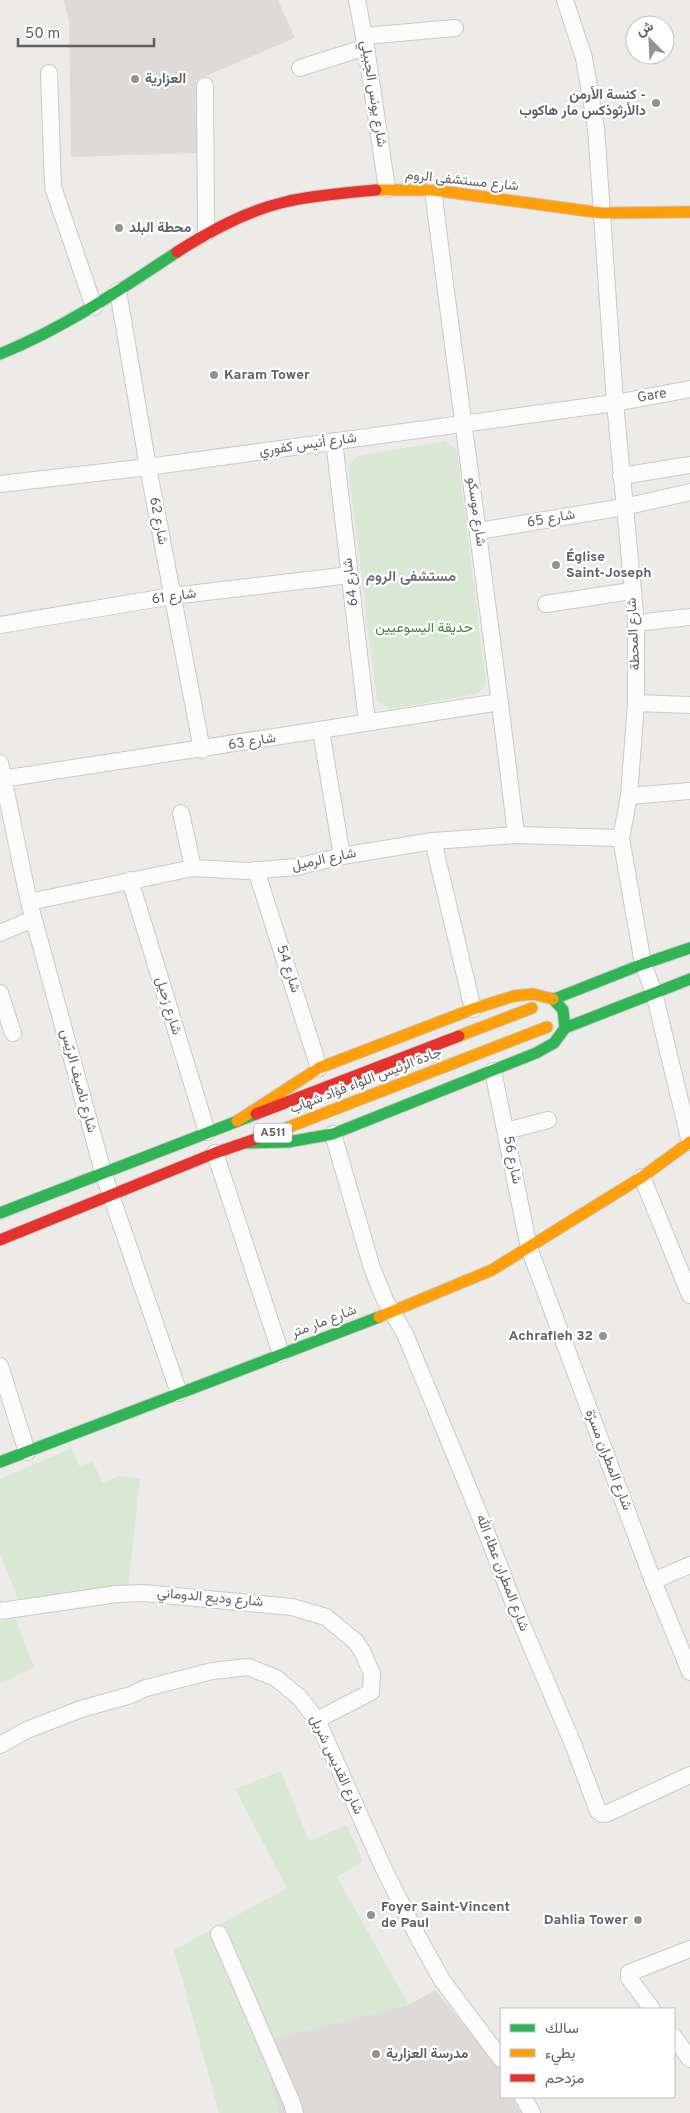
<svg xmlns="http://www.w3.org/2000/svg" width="690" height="2113" viewBox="0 0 690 2113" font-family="Overpass,Vazirmatn,sans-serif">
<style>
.education{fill:#dddad7}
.green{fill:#d9e7d5}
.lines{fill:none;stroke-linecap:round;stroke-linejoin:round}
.street-casing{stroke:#cac9c8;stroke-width:18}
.fast-casing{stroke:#c9c9c8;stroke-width:13}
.slow-casing{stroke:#c9c9c8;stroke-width:13}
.jam-casing{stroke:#c9c9c8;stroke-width:13}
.street{stroke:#fcfcfc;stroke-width:16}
.fast{stroke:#30b455;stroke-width:11}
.slow{stroke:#ff9f0a;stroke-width:11}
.jam{stroke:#e5322d;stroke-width:11}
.poi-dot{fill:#909293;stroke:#fff;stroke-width:2}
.labels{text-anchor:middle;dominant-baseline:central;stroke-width:4.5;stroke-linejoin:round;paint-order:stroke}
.shield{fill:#fff;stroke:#8e9193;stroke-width:1}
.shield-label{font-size:12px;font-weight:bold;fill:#5e6265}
.poi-label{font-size:14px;font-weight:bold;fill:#5e6265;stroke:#fff;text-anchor:start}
.street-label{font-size:14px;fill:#5e6265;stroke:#fff}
.park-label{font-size:14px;fill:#428240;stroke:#fff}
.neighbourhood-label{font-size:15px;font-weight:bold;fill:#6f7477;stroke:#fff}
</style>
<rect width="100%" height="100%" fill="#edebe8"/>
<g class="education">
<polygon points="64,0 278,0 295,38 196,80 198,153 71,157 69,21"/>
<polygon points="435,1990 498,2066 501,2073 501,2097 513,2097 521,2113 279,2113 260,2042 409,2005"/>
</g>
<g class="green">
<polygon points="445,441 457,450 486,685 477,694 390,709 377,701 348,466 358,456"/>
<polygon points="72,1448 79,1466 93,1461 102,1483 118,1476 140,1479 128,1588 19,1601 0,1553 0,1479"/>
<polygon points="14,1615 34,1667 0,1684 0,1622"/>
<polygon points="281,1771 309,1841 347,1825 363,1862 337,1877 409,2005 261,2042 279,2113 219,2113 174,1950 287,1888 235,1789"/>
</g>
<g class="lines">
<defs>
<g id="street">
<polyline points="357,0 366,47 387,189"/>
<polyline points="565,0 584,58 596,128 615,403 636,623 636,703 629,796 621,838 643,964 654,993 690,1142"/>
<polyline points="364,36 455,28"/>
<polyline points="300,68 366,47"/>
<polyline points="49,73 53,187 94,307"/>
<polyline points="205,86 206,233"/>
<path d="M 433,190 C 460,405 491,620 516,835"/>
<polyline points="118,291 148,467 202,750"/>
<polyline points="334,441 367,722"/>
<polyline points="621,476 690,465"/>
<polyline points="0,484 148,467 615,403 690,389"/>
<polyline points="479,531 624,507 690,492"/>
<polyline points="546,604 631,591"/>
<polyline points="636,623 690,617"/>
<polyline points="0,625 172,596 350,575"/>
<polyline points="636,703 690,705"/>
<polyline points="321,731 342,856"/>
<polyline points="0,763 29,902 103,1172 179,1393"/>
<polyline points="2,779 500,702"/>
<polyline points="629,796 690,791"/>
<polyline points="181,813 193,868"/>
<polyline points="433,841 473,1009"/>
<polyline points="256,870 319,1068"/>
<polyline points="130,880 207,1132"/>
<polyline points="29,902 193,868 247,871 296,867 342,856 433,841 516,835 621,838"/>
<polyline points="0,933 33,919"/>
<polyline points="0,993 13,1033"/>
<polyline points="493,1071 529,1248 653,1581 690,1672"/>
<polyline points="506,1131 548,1120"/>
<polyline points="333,1134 372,1268 385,1300 405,1334 482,1521 520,1620 573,1744 598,1811 602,1814 608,1813 690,1775"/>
<polyline points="215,1153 281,1354"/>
<polyline points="642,1177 690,1295"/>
<polyline points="0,1366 27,1452"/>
<polyline points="653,1581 690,1565"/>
<polyline points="0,1611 117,1594 143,1593 292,1607 326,1617 356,1642 362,1651 372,1674 371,1692 317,1720"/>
<polyline points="0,1745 27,1730 81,1709 131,1695 146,1688 212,1671 248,1667 276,1678 300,1698 317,1720 383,1867 418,1937 442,1980 501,2059"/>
<polyline points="219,1934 292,2103 295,2113"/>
<polyline points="652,2009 629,1978 629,1973 690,1949"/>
<polyline points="674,2037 690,2059"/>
<polyline points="523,2097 532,2113"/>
</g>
<g id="fast">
<path d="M 0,354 C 64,328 120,290 177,252"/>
<polyline points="554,999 643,964 690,948"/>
<polyline points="565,1028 690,979"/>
<polyline points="247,1143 288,1142 333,1134 536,1053 554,1043 565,1028 563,1010 553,999"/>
<polyline points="0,1213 256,1114"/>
<polyline points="0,1462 379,1317"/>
</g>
<g id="slow">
<polyline points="376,190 433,190 602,213 690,212"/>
<polyline points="459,1036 532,1008"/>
<polyline points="237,1121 319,1068 473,1009 514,996 533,994 553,999"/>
<polyline points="276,1132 547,1027"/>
<polyline points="379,1317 492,1270 642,1177 690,1142"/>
</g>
<g id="jam">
<path d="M 177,252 C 210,231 246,211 285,202 C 314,195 346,193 376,190"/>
<polyline points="256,1114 459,1036"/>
<polyline points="0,1240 215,1153 276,1132"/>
</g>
</defs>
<use href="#street" class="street-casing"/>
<use href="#fast" class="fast-casing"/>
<use href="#slow" class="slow-casing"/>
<use href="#jam" class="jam-casing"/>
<use href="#street" class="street"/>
<use href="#fast" class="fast"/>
<use href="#slow" class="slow"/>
<use href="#jam" class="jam"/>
</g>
<g class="poi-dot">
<circle cx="135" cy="79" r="5"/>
<circle cx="656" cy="103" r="5"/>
<circle cx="119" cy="228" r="5"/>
<circle cx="214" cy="375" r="5"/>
<circle cx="556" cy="565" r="5"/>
<circle cx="603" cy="1336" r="5"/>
<circle cx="371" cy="1915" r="5"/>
<circle cx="638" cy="1920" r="5"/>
<circle cx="376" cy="2054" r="5"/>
</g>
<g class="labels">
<rect class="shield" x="254" y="1123.5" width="38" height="19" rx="4"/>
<g class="shield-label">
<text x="273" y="1133">A511</text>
</g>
<g class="poi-label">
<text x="145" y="79">العزارية</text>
<text x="646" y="95" text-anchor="end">كنسة الأرمن -<tspan x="646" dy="16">دالأرثوذكس مار هاكوب</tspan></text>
<text x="129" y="228">محطة البلد</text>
<text x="224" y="375">Karam Tower</text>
<text x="566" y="557">Église<tspan x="566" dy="16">Saint-Joseph</tspan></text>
<text x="593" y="1336" text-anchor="end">Achrafieh 32</text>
<text x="381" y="1907">Foyer Saint-Vincent<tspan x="381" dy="16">de Paul</tspan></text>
<text x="628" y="1920" text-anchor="end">Dahlia Tower</text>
<text x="386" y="2054">مدرسة العزارية</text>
</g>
<g class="street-label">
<text transform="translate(373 94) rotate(81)">شارع يونس الجبيلي</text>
<text transform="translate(462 181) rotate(6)">شارع مستشفى الروم</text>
<text transform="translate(652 396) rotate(-10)">Gare</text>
<text transform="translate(308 445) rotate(-8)">شارع أنيس كفوري</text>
<text transform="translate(476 512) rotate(82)">شارع موسكو</text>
<text transform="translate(551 519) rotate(-10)">شارع 65</text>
<text transform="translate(158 521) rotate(79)">شارع 62</text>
<text transform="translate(351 582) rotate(-97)">شارع 64</text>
<text transform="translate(174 597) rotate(-8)">شارع 61</text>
<text transform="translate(634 634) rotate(-93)">شارع المحطة</text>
<text transform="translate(252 742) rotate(-9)">شارع 63</text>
<text transform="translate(324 860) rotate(-12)">شارع الرميل</text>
<text transform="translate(288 969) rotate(72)">شارع 54</text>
<text transform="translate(168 1006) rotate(73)">شارع زحيل</text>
<text transform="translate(78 1081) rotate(75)">شارع ناصيف الريّس</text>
<text transform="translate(366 1081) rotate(-21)">جادة الرئيس اللواء فؤاد شهاب</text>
<text transform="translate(512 1160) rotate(79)">شارع 56</text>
<text transform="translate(324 1322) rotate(-21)">شارع مار متر</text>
<text transform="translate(608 1460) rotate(69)">شارع المطران مسرّة</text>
<text transform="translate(502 1573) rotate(69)">شارع المطران عطاء الله</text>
<text transform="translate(210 1598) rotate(5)">شارع وديع الدوماني</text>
<text transform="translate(336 1765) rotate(65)">شارع القديس شربل</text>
</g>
<g class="park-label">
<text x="424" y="628">حديقة اليسوعيين</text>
</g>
<g class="neighbourhood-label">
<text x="411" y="577">مستشفى الروم</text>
</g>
</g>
<rect x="500" y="2008" width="175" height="90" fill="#ffffff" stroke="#bfc0c1"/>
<rect x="510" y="2024" width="25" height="8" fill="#30b455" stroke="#bfc0c1"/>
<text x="545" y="2033" font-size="15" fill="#5e6265">سالك</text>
<rect x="510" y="2049" width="25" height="8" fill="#ff9f0a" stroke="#bfc0c1"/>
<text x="545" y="2058" font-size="15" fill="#5e6265">بطيء</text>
<rect x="510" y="2074" width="25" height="8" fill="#e5322d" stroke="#bfc0c1"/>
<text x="545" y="2083" font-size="15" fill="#5e6265">مزدحم</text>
<g transform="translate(650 40) rotate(336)"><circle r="24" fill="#ffffff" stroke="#bfc0c1"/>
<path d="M0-4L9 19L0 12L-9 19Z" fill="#909293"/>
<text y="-8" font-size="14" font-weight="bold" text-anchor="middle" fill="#5e6265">ش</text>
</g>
<path d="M18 38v8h136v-8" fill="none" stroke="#5e6265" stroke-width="2.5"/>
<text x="25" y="38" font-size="15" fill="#5e6265" stroke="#ffffff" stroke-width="4" paint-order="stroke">50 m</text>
</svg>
